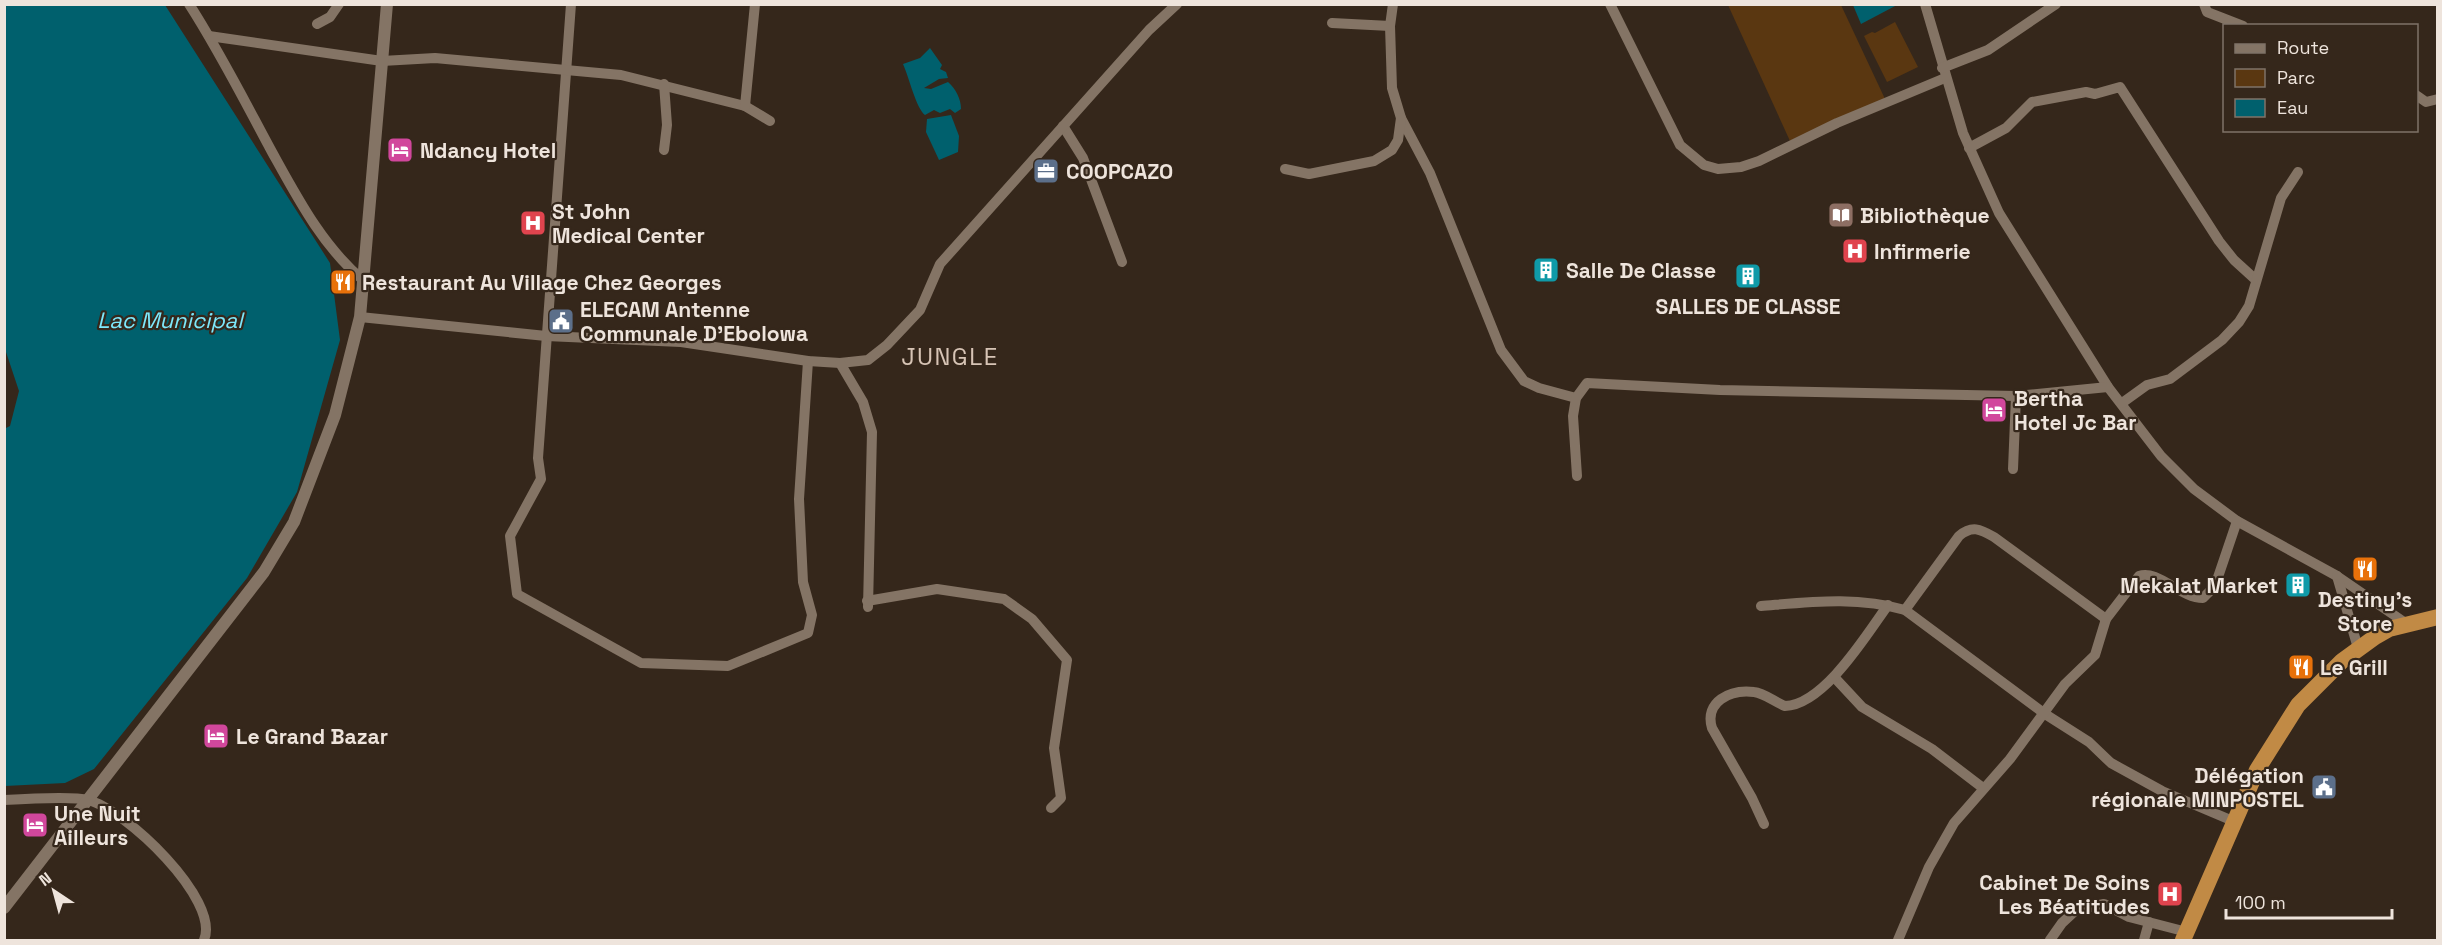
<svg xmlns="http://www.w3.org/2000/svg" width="2442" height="945" viewBox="0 0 2442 945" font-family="'Space Grotesk',sans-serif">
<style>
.green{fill:#5a3711}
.water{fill:#00606d}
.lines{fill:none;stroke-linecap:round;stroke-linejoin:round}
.minor{stroke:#847465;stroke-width:10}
.tertiary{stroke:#847465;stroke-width:12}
.trunk{stroke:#c18a45;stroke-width:16}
.labels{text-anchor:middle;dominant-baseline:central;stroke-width:4.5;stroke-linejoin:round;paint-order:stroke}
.poi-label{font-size:21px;font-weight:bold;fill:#eee4dc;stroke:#35271b;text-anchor:start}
.water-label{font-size:22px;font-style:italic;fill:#7de8fb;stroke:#35271b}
.quarter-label{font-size:24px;letter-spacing:1.5px;fill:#d7c4b5;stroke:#35271b}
</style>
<rect width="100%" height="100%" fill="#35271b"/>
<g class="green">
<polygon points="1728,5 1841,5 1885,99 1790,141"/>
<polygon points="1895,22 1918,67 1887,82 1864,36 1872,32 1875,33"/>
</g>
<g class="water">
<polygon points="5,4 165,5 330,263 340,340 297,492 247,578 94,769 65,783 5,786 4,429 10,426 19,391 4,346"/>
<polygon points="1853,5 1853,4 1897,5 1861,24"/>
<path d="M 930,48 L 942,65 L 940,69 L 946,72 L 948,78 L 939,79 L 924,88 L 931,89 L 948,82 C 956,89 961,99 961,109 L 955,113 L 950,109 L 940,113 L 934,110 L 925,115 C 916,108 909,77 903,64 L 920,58 Z"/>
<polygon points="951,115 959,136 958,152 939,160 926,132 927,119"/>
</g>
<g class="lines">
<g class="minor">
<path d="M 189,4 C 220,52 245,102 272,152 C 298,199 323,247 364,281"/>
<polyline points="571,4 538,458 541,479 510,536 517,594 641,663 728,666 808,633 812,615 803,582 799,499 808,361"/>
<polyline points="1393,4 1390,26 1392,88 1401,118 1430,173 1501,350 1524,381 1539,388 1576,398"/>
<polyline points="1610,4 1680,145 1704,165 1718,169 1741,167 1759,161 1837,123 1945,78"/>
<polyline points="1925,4 1963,133 1999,213 2108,387 2161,456 2194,489 2237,521 2337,576 2407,624"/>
<polyline points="2204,4 2207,12 2243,26"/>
<polyline points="1332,23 1390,26"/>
<polyline points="317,24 330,17 339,4"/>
<polyline points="209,36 382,61 435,58 621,75 745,106 770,121"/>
<polyline points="1942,68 1988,50 2056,4"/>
<polyline points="2416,95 2426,102 2438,99"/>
<polyline points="745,106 755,4"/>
<polyline points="1063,126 1083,158 1122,262"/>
<polyline points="1969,148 2006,128 2032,102 2086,92 2095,94 2120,87 2219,241 2234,260 2256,280"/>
<polyline points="664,150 667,125 664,84"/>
<polyline points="1285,169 1309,174 1374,161 1392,150 1398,140 1401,118"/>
<polyline points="360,317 546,336 681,342 808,361 840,363 868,360 887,345 920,310 940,264 1149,30 1177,4"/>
<polyline points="840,363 863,402 872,432 868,607"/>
<polyline points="2122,403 2147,385 2170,379 2222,340 2239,322 2249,306 2281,198 2298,172"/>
<polyline points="2013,469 2016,396"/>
<polyline points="1577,476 1573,416 1576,398 1587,383 1720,390 2016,396 2108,387"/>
<polyline points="2337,576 2358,648"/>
<polyline points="867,601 937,589 1004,599 1032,619 1067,660 1054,748 1061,798 1051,808"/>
<path d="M 1761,606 C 1810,602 1857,596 1905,610 L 2045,714 L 2089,742 L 2111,763 L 2162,791 L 2233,821"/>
<path d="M 1905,610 L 1959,536 C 1972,525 1980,529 1994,537 L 2106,619"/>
<polyline points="1835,678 1862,707 1932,749 1983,788"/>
<path d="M 4,800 C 21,799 73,796 88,800 C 125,809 221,900 204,940"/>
<path d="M 1764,824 L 1752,798 L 1712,728 C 1704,702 1730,689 1754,692 C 1764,693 1775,702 1785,706 C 1824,705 1867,634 1888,605"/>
<path d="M 1898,940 L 1929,867 L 1954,823 L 2010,759 L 2065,684 L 2095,655 L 2106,619 L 2139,576 C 2158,569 2180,598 2203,598 L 2215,586 L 2237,521"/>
<polyline points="2050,940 2062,923 2076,910 2104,904 2129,917 2187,932"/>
<polyline points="2144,940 2149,922"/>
</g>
<polyline class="tertiary" points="4,908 264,572 294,522 335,415 360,317 387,4"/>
<polyline class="trunk" points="2183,940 2257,770 2298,705 2342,661 2375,637 2389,629 2438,617"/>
</g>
<defs>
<symbol id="hotel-square" viewBox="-11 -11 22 22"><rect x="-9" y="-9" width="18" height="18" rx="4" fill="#d1479c" stroke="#35271b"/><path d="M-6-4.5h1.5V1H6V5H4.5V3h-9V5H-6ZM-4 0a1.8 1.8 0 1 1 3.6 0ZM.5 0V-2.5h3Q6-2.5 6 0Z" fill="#fff"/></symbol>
<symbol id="office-square" viewBox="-11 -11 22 22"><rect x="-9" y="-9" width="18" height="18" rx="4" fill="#5c6f8a" stroke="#35271b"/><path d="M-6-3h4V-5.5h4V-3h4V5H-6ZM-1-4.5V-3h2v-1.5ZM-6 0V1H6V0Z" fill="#fff"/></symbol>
<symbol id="library-square" viewBox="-11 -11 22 22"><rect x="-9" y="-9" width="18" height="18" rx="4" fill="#8d6e63" stroke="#35271b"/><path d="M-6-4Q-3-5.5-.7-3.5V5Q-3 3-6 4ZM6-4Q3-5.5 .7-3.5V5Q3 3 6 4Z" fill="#fff"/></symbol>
<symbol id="hospital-square" viewBox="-11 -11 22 22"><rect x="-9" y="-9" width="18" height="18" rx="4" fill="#e0444e" stroke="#35271b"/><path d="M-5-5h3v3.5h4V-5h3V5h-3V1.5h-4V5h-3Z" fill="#fff"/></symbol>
<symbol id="building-square" viewBox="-11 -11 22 22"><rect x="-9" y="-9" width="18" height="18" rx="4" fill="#0f9aa8" stroke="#35271b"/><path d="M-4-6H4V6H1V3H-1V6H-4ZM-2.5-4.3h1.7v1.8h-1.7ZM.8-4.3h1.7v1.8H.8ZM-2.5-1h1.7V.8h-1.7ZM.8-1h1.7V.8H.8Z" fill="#fff"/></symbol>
<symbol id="restaurant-square" viewBox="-11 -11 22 22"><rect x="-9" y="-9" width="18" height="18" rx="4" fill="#e8710a" stroke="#35271b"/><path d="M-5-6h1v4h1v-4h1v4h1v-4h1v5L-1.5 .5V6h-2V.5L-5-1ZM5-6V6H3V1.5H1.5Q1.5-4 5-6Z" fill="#fff"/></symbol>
<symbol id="civic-square" viewBox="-11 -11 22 22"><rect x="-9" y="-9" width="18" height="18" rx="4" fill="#5c6f8a" stroke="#35271b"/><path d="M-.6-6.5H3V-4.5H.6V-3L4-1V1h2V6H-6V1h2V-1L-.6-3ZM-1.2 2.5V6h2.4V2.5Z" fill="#fff"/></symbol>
</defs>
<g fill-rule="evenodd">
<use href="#hotel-square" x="385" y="135" width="30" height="30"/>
<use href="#office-square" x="1031" y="156" width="30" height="30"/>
<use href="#library-square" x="1826" y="200" width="30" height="30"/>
<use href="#hospital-square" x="518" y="208" width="30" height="30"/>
<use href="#hospital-square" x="1840" y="236" width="30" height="30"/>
<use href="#building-square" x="1531" y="255" width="30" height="30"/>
<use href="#building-square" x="1733" y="261" width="30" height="30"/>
<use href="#restaurant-square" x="328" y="267" width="30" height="30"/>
<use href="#civic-square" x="546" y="306" width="30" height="30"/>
<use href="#hotel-square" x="1979" y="395" width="30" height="30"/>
<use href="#restaurant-square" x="2350" y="554" width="30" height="30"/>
<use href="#building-square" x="2283" y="570" width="30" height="30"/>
<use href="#restaurant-square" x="2286" y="652" width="30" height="30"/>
<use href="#hotel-square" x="201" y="721" width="30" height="30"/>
<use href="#civic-square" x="2309" y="772" width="30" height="30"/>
<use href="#hotel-square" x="20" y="810" width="30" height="30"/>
<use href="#hospital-square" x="2155" y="879" width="30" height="30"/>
</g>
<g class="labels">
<g class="poi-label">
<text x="420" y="150">Ndancy Hotel</text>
<text x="1066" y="171">COOPCAZO</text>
<text x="552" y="211">St John<tspan x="552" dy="24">Medical Center</tspan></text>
<text x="1860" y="215">Bibliothèque</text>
<text x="1874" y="251">Infirmerie</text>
<text x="1566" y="270">Salle De Classe</text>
<text x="362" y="282">Restaurant Au Village Chez Georges</text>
<text x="1748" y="306" text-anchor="middle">SALLES DE CLASSE</text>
<text x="580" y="309">ELECAM Antenne<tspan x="580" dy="24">Communale D’Ebolowa</tspan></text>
<text x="2014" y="398">Bertha<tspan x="2014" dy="24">Hotel Jc Bar</tspan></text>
<text x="2278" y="585" text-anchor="end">Mekalat Market</text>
<text x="2365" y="599" text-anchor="middle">Destiny’s<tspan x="2365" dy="24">Store</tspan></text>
<text x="2320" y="667">Le Grill</text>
<text x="236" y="736">Le Grand Bazar</text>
<text x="2304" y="775" text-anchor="end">Délégation<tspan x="2304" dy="24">régionale MINPOSTEL</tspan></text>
<text x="54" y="813">Une Nuit<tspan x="54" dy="24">Ailleurs</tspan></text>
<text x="2150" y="882" text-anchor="end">Cabinet De Soins<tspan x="2150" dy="24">Les Béatitudes</tspan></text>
</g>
<g class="water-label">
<text x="170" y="320">Lac Municipal</text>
</g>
<g class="quarter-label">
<text x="950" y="356">JUNGLE</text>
</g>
</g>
<rect width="2442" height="945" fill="none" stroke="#eee4dc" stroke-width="12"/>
<rect x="2223" y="24" width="195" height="108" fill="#35271b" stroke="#7f7368" stroke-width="1.5"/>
<rect x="2235" y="44" width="30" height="9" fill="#847465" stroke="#7f7368" stroke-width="1.5"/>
<text x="2277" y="54" font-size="18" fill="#eee4dc">Route</text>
<rect x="2235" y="69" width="30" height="18" fill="#5a3711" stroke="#7f7368" stroke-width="1.5"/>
<text x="2277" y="84" font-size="18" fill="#eee4dc">Parc</text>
<rect x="2235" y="99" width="30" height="18" fill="#00606d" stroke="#7f7368" stroke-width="1.5"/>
<text x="2277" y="114" font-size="18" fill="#eee4dc">Eau</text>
<g transform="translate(54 891) rotate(324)" stroke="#35271b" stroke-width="4.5" paint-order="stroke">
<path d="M0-4.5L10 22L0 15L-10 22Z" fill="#eee4dc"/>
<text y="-9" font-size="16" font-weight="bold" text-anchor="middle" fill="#eee4dc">N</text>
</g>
<path d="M2226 909v9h166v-9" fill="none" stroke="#eee4dc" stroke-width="3"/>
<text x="2235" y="909" font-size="18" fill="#eee4dc" stroke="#35271b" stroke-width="4.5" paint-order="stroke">100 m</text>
</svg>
